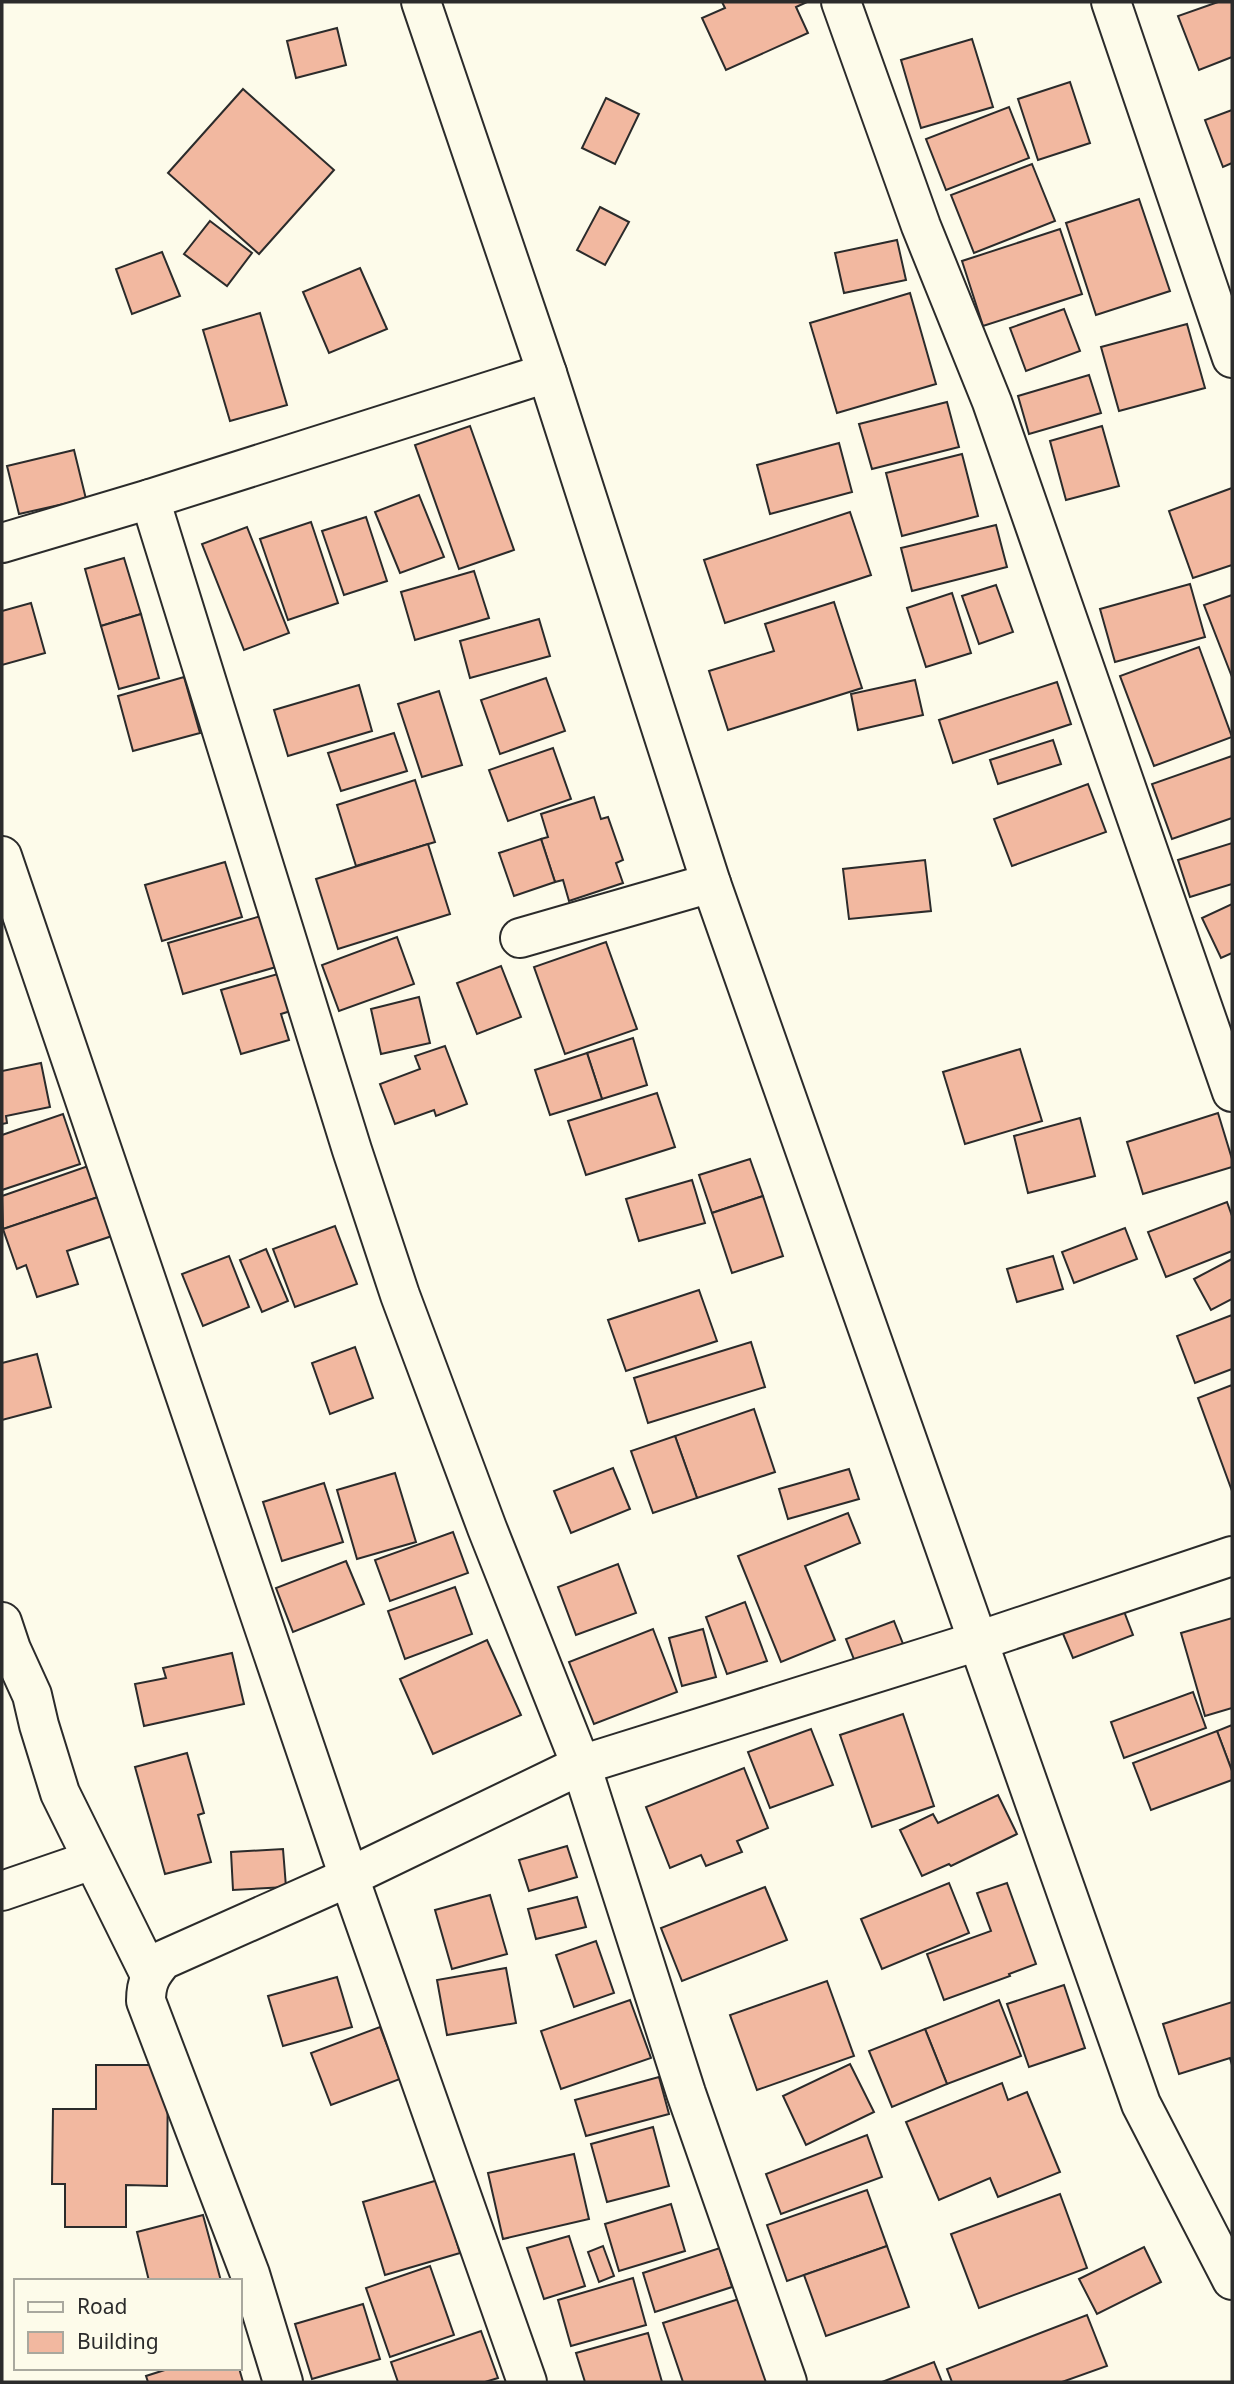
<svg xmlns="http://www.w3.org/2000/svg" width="1234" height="2384" viewBox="0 0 1234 2384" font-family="'Noto Sans',sans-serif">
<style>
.building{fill:#f2b8a0;stroke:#2b2b2b;stroke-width:2}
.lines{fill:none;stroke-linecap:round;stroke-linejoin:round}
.minor-casing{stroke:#2b2b2b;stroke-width:42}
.minor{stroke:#fdfbea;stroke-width:38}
</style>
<rect width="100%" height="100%" fill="#fdfbea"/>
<g class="building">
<polygon points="722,2 807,2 796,7 808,33 726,70 702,18 725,8"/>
<polygon points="1218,2 1232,2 1232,57 1199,70 1178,16"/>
<polygon points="337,28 346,65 296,78 287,41"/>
<polygon points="972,39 993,107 921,128 901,60"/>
<polygon points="1070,82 1090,143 1038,160 1018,99"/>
<polygon points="243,89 334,170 259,254 168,173"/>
<polygon points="606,98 639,114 615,164 582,148"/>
<polygon points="1009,107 1029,158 946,190 926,139"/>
<polygon points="1232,110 1232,163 1223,167 1205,120"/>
<polygon points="1032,164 1055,221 974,253 951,195"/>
<polygon points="1139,199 1170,291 1096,315 1066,223"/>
<polygon points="600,207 629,222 605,265 577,250"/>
<polygon points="210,221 252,253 227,286 184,254"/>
<polygon points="1060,229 1082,294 983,326 962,261"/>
<polygon points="897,240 906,280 844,293 835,253"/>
<polygon points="162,252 180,296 132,314 116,269"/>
<polygon points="360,268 387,329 329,353 303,292"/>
<polygon points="910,293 936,384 837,413 810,323"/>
<polygon points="1064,309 1080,351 1026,371 1010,328"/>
<polygon points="260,313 287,405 230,421 203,330"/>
<polygon points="1187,324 1205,388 1119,411 1101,347"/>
<polygon points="1089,375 1101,413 1029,434 1018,396"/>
<polygon points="947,402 959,447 872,469 859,424"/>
<polygon points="470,426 514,550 459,569 415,445"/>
<polygon points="1102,426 1119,486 1066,500 1050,441"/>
<polygon points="839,443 852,492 770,514 757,465"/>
<polygon points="74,450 86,499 19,514 7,466"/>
<polygon points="962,454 978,516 902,536 886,473"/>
<polygon points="1232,488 1232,565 1193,578 1169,511"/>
<polygon points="419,495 444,557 400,573 375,512"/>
<polygon points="850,512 871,575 725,623 704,560"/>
<polygon points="366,517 387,581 344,595 322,531"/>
<polygon points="311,522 338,603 288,620 260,539"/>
<polygon points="996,525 1007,567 912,591 901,548"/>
<polygon points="247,527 289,633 244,650 202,544"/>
<polygon points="124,558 141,614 101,626 85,569"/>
<polygon points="474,571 489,618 415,640 401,592"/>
<polygon points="1190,584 1205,637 1115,662 1100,609"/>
<polygon points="996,585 1013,632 979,644 962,596"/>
<polygon points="952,593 971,653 926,667 907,608"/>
<polygon points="1232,595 1232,677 1204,605"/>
<polygon points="834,602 862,688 728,730 709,671 774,651 765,624"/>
<polygon points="31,603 45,653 2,665 2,611"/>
<polygon points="141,614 159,678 119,689 101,626"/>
<polygon points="539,619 550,656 470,678 460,641"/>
<polygon points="1199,647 1232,737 1154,766 1120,676"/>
<polygon points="184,677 200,733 133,751 118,696"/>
<polygon points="546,678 565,731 500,754 481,700"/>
<polygon points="915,680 923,715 858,730 851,694"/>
<polygon points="1057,682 1071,724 953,763 939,720"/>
<polygon points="359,685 372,731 288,756 274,710"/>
<polygon points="439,691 462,765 422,777 398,704"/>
<polygon points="394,733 407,771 341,791 328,753"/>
<polygon points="1053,740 1061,764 998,784 990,760"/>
<polygon points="553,748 571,799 508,821 489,770"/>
<polygon points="1232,756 1232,818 1172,839 1152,784"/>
<polygon points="415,780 435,842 356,866 337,805"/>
<polygon points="1088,784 1106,832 1012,866 994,819"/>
<polygon points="594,797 601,819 608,817 623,860 616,863 623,883 569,901 563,880 555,882 541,839 548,837 541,814"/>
<polygon points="541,839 555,882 514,896 499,853"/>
<polygon points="1232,843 1232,884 1190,897 1178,860"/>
<polygon points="428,844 450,914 338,949 316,879"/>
<polygon points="925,860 931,911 849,919 843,869"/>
<polygon points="225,862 242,917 162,941 145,885"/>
<polygon points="1232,904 1232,953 1221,958 1202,918"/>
<polygon points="268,914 283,965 183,994 168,943"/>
<polygon points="397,937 414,984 339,1011 322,965"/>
<polygon points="606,942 637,1029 565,1054 534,967"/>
<polygon points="501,966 521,1017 477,1034 457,983"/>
<polygon points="285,972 297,1009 281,1014 289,1040 241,1054 221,990"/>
<polygon points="419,997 430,1043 381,1054 371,1009"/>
<polygon points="633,1038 647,1085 602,1099 587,1053"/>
<polygon points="445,1046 467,1104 436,1116 434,1110 395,1124 380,1084 420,1069 415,1056"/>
<polygon points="1020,1049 1042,1121 965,1144 943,1072"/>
<polygon points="587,1053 602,1099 550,1115 535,1070"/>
<polygon points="41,1063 50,1107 6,1116 7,1123 2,1124 2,1071"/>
<polygon points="657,1093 675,1147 586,1175 568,1121"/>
<polygon points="1218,1113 1232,1159 1232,1167 1143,1194 1127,1142"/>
<polygon points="63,1114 80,1164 2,1190 2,1135"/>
<polygon points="1080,1118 1095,1176 1028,1193 1014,1136"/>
<polygon points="750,1159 763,1196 712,1213 699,1175"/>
<polygon points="91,1165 101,1196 3,1229 2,1196"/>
<polygon points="692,1180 705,1223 639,1241 626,1199"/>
<polygon points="101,1196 115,1235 67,1251 78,1284 37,1297 26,1265 17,1269 3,1229"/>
<polygon points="763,1196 783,1256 732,1273 712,1213"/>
<polygon points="1227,1202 1232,1216 1232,1251 1166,1277 1148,1232"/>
<polygon points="335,1226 357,1284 295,1307 273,1249"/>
<polygon points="1125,1228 1137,1259 1074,1283 1062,1252"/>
<polygon points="266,1249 288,1301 262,1312 240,1260"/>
<polygon points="229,1256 249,1307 203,1326 182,1274"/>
<polygon points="1053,1256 1063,1289 1017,1302 1007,1269"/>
<polygon points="1232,1259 1232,1299 1211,1310 1194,1279"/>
<polygon points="699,1290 717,1341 626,1371 608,1320"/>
<polygon points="1232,1315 1232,1369 1195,1383 1177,1336"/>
<polygon points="751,1342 765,1387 648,1423 634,1378"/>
<polygon points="355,1347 373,1398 330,1414 312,1363"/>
<polygon points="37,1354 51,1407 2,1420 2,1363"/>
<polygon points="1232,1385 1232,1491 1198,1398"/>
<polygon points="754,1409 775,1472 697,1498 675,1436"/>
<polygon points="675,1436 697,1498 653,1513 631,1451"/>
<polygon points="613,1468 630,1509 571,1533 554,1491"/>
<polygon points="849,1469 859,1499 788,1519 779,1489"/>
<polygon points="395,1473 416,1542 357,1559 337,1490"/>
<polygon points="324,1483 343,1542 282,1561 263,1502"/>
<polygon points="848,1513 860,1543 805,1566 835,1640 781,1662 738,1556"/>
<polygon points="453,1532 468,1573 390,1601 375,1560"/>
<polygon points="346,1561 364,1604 293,1632 276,1588"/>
<polygon points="618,1564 636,1613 576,1635 558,1587"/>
<polygon points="455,1587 472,1634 405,1659 388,1611"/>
<polygon points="745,1602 767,1661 727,1674 706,1617"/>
<polygon points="1122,1606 1133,1635 1073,1658 1061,1629"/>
<polygon points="1232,1618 1232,1708 1205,1716 1181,1633"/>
<polygon points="894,1621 905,1649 857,1667 846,1639"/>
<polygon points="653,1629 677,1692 594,1724 569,1662"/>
<polygon points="703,1629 716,1677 682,1686 669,1638"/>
<polygon points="487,1640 521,1715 433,1754 400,1679"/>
<polygon points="232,1653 244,1704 144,1726 135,1684 166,1678 163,1668"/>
<polygon points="1193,1692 1206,1728 1124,1758 1111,1722"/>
<polygon points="903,1714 934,1806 872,1827 840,1735"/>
<polygon points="1232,1725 1232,1771 1217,1731"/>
<polygon points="811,1729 833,1785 770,1808 748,1752"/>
<polygon points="1217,1731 1232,1771 1232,1780 1151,1810 1133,1763"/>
<polygon points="187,1753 204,1813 198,1815 211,1862 165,1874 135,1767"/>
<polygon points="744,1768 768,1828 737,1841 742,1852 706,1866 701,1855 670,1868 646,1807"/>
<polygon points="998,1795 1017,1834 951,1866 949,1864 922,1876 900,1830 933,1814 938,1823"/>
<polygon points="567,1846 577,1877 529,1891 519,1860"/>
<polygon points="283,1849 286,1887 233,1890 231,1852"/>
<polygon points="949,1883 969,1933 882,1969 861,1919"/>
<polygon points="1007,1883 1036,1964 1009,1974 1010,1976 944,2000 927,1954 991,1931 977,1893"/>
<polygon points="765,1887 787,1940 682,1981 661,1928"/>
<polygon points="490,1895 507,1954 452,1969 435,1910"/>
<polygon points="577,1897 586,1927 536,1939 528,1909"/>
<polygon points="596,1941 614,1993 574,2007 556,1955"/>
<polygon points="506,1968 516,2023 447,2035 437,1980"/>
<polygon points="337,1977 352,2027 283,2046 268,1996"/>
<polygon points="827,1981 854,2056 757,2090 730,2015"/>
<polygon points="1064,1985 1085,2048 1029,2067 1007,2004"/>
<polygon points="630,2000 651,2058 561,2089 541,2031"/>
<polygon points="999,2000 1021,2056 947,2084 925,2029"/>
<polygon points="1232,2002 1232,2065 1230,2058 1179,2074 1163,2024"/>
<polygon points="380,2027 400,2079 331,2105 311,2053"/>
<polygon points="925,2029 947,2084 892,2107 869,2051"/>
<polygon points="850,2064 874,2112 806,2145 783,2096"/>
<polygon points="96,2065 168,2065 167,2186 126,2185 126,2227 65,2227 65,2184 52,2184 53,2109 96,2109"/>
<polygon points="659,2077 669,2114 586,2136 575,2100"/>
<polygon points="1002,2083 1008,2100 1027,2092 1060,2172 998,2197 990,2178 939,2200 906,2122"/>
<polygon points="653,2127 669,2186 607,2202 591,2144"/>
<polygon points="867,2135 882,2177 781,2214 766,2174"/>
<polygon points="574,2154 589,2219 503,2239 488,2173"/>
<polygon points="438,2180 460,2253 385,2275 363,2202"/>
<polygon points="867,2190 887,2246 787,2281 767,2225"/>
<polygon points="1060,2194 1087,2268 979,2308 951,2234"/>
<polygon points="671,2204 685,2251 619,2271 605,2224"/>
<polygon points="203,2215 221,2281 149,2281 137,2232"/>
<polygon points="569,2236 585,2286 544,2299 527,2248"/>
<polygon points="603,2246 614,2276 599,2282 588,2252"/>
<polygon points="887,2246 909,2307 826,2336 804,2275"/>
<polygon points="1144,2247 1161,2282 1097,2314 1079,2279"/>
<polygon points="720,2248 732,2287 655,2312 643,2273"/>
<polygon points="430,2266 454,2335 390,2357 366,2288"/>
<polygon points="633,2278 646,2325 571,2346 558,2300"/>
<polygon points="739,2299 767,2382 683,2382 663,2323"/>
<polygon points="363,2304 380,2359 312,2379 295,2324"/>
<polygon points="1087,2315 1107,2366 1062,2382 952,2382 947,2369"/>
<polygon points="481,2331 498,2378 485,2382 398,2382 391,2362"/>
<polygon points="648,2333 662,2382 585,2382 576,2353"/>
<polygon points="934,2362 942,2382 882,2382"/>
<polygon points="171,2368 239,2368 243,2382 148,2382 146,2376"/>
</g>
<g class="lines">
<defs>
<g id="minor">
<polyline points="421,2 547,373 711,883 1141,2104 1232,2280"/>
<polyline points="841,2 921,226 992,402 1232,1092"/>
<polyline points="1111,2 1232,358"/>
<polyline points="150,499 352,1150 400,1295 487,1528 581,1765 686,2093 787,2382"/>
<polyline points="2,543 150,499 547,373"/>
<polyline points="2,856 349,1877 527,2382"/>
<polyline points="520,938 711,883"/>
<polyline points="2,1622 11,1649 32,1695 39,1725 60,1793 150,1975"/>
<polyline points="2,1891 92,1860"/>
<path d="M 283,2382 L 250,2274 L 146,2001 C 146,1982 151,1974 163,1960 L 349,1877 L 581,1765 L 978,1641 L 1232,1556"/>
</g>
</defs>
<use href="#minor" class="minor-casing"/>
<use href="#minor" class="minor"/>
</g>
<rect width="1234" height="2384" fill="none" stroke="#2b2b2b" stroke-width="7"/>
<rect x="14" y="2279" width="228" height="91" fill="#fdfbea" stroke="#a9a89e" stroke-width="2"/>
<rect x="28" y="2302" width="35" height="10" fill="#fdfbea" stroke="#a9a89e" stroke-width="2"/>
<text x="77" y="2314" font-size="21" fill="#2b2b2b">Road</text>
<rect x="28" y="2332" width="35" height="21" fill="#f2b8a0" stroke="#a9a89e" stroke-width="2"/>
<text x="77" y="2349" font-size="21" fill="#2b2b2b">Building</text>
</svg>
